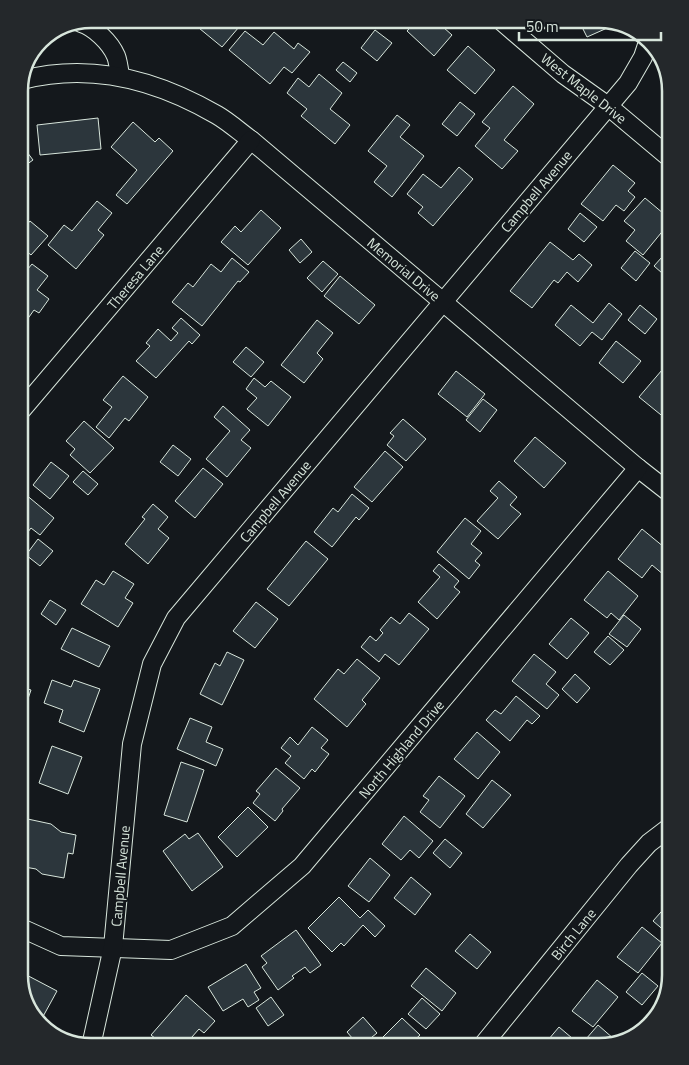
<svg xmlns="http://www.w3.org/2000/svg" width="689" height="1065" viewBox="0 0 689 1065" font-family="'Titillium Web',sans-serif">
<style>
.building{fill:#2c363c;stroke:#d8e6dc}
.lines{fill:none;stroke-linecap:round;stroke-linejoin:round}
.minor-casing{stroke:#d8e6dc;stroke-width:20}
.minor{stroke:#14181c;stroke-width:18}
.labels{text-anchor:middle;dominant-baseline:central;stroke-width:4;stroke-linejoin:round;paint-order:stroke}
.street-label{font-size:14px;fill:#d8e6dc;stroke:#14181c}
.rim{fill:none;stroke:#d8e6dc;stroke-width:2.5}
</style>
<rect width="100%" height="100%" fill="#14181c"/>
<g class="building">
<polygon points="188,19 229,19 239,27 222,47"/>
<polygon points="320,19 335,19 328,26"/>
<polygon points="418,19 434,19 452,35 434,56 407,31"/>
<polygon points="578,19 603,19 612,22 614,25 587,37"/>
<polygon points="375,30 392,43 377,61 361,48"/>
<polygon points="245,31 263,45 274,32 294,49 298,43 310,52 292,73 284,67 270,84 229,50"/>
<polygon points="468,46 495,70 475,94 447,70"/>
<polygon points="343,62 357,73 350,82 336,70"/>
<polygon points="319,74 342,93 330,109 350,125 335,144 301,116 307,109 287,93 298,78 309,87"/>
<polygon points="513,86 534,104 504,140 518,151 502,169 475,146 490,128 482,122"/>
<polygon points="460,102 475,114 457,136 442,124"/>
<polygon points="397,115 410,125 400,137 424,156 392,197 374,182 387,166 368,151"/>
<polygon points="98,118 101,149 40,155 37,125"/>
<polygon points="133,122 155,142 159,138 173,151 127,204 116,195 137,170 111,147"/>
<polygon points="21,144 33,160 19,170 19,145"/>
<polygon points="613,165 635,183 628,191 635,197 624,211 616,205 603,221 581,204"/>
<polygon points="459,167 473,179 433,226 418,213 423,207 407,194 423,174 441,188"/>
<polygon points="645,198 670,219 670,222 643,255 626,241 635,230 624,221"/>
<polygon points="97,201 112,213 98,230 104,235 76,269 48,245 64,225 72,231"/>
<polygon points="261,210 281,228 248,265 221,242 235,226 241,232"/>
<polygon points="580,213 597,227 584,242 568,229"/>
<polygon points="30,221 48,236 31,255 19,245 19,234"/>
<polygon points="301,239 312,252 300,263 289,250"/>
<polygon points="550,242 573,260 579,254 592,265 578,282 567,272 558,283 554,280 532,308 510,291"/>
<polygon points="670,248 670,280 654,266"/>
<polygon points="635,251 650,263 636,281 621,268"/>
<polygon points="232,258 249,272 240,282 238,281 202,326 172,302 188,283 193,287 211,264 221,272"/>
<polygon points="323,261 338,274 322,292 307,278"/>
<polygon points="32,264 48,276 37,290 49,299 39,313 34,310 24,324 19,320 19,274 22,276"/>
<polygon points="340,276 375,305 359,324 324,296"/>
<polygon points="670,292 670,310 662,303"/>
<polygon points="609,303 622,314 602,340 592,332 580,346 555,325 571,305 593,323"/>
<polygon points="640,305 657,319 645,334 628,320"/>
<polygon points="181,318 200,335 192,344 189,341 156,378 136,361 150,346 146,343 158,329 171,341 178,333 172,328"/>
<polygon points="317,320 333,333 317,353 323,359 304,383 281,365"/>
<polygon points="616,341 641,361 623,383 599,363"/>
<polygon points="246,347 264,362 251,377 233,362"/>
<polygon points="662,370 670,377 670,414 666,419 639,397"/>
<polygon points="456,371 485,394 467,417 438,394"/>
<polygon points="123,376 148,397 129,421 125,418 109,438 96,427 112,407 103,400"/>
<polygon points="254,378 265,387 271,381 291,397 268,426 247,409 257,398 246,389"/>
<polygon points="483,399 497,410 480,432 466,420"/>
<polygon points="223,406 250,430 241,440 251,448 227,477 206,459 230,431 214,417"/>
<polygon points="403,419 426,439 406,461 387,445 394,436 390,433"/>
<polygon points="84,421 114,448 90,473 70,455 75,449 66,441"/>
<polygon points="535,437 566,463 544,488 514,461"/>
<polygon points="173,445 191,459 178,476 160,462"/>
<polygon points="385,451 403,467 372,502 354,487"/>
<polygon points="51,462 69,476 50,499 33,485"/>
<polygon points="203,468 223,484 195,518 175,501"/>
<polygon points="83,471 98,484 88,495 73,482"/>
<polygon points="499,481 517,497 510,505 521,514 498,539 477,521 498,498 490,491"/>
<polygon points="19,489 54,518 40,535 31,528 20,542"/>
<polygon points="352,494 369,508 359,520 356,517 332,547 314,532 333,508 338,512"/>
<polygon points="153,504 168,517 158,529 169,538 148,564 125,544 145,519 142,517"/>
<polygon points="465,518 481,531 471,544 482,553 475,561 480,565 469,579 437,552"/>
<polygon points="642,529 670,552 670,580 652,565 642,578 618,559"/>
<polygon points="38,539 53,551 40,566 26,555"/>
<polygon points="306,541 328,559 289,606 267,589"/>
<polygon points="439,564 459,581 454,587 460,592 437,619 418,602 440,577 433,571"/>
<polygon points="113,571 134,584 125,598 133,603 118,627 81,604 96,580 104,585"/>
<polygon points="608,571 638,596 619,620 611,613 607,618 584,600"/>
<polygon points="50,600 66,610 56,625 41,614"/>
<polygon points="256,602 278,619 255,648 233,631"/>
<polygon points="409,613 429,629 399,665 385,654 379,662 361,647 370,636 376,641 383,633 380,630 391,617 400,624"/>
<polygon points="624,615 641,629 627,647 609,634"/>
<polygon points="571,618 589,633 567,659 549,644"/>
<polygon points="72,628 110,646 99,667 61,649"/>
<polygon points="608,636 624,650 610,665 594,652"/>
<polygon points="227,652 244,660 222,705 200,694 215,663 220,666"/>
<polygon points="534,654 556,672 546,684 559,695 547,709 512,681"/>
<polygon points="357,659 380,678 362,700 366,704 347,727 314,699 338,669 344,674"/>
<polygon points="575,674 590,688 577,703 562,689"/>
<polygon points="52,680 71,687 74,680 100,689 84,732 59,722 63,710 44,703"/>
<polygon points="19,686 31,690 21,719 19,718"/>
<polygon points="516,696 540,716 532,724 527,720 510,741 486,720 495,710 501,714"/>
<polygon points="190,718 212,727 206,742 223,749 216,766 177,749"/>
<polygon points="312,727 328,740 321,748 329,754 315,772 312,769 304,779 285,763 291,756 281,748 290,737 298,745"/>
<polygon points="477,732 500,752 478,779 454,759"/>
<polygon points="52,746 82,757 68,794 39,783"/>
<polygon points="181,762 204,770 187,822 164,815"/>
<polygon points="276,768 300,788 282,809 283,811 275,821 253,803 260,794 256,791"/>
<polygon points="439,776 465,796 440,828 420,812 429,800 423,796"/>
<polygon points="492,780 511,795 483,828 466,814"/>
<polygon points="19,807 24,811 23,818 51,824 61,832 76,835 73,854 68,853 64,878 42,874 36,869 19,866 19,847 20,841 23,837 19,833"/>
<polygon points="248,807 268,827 237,857 218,837"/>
<polygon points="404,816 433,841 419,858 410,850 401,860 382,844"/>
<polygon points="198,833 223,867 192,891 163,851 185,834 189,839"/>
<polygon points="445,839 462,853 450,868 433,853"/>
<polygon points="370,858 390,875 369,902 348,886"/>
<polygon points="411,877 431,894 415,915 394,898"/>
<polygon points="670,886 670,930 667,933 653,921 669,903 661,896"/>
<polygon points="339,897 360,918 368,910 385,926 375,937 363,925 344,946 341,943 332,952 308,928"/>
<polygon points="642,927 662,943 638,973 617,957"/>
<polygon points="296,930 321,965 310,973 305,967 292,976 294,978 278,990 262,967 267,963 261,956"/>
<polygon points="470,934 491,952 477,969 455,951"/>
<polygon points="246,964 261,988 254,992 259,1000 248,1007 243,999 223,1011 208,987"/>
<polygon points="426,968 456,993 442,1011 411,986"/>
<polygon points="19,971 57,991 40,1022 26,1006"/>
<polygon points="642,973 658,986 642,1005 626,992"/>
<polygon points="597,980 618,997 593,1027 572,1011"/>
<polygon points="186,995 215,1021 204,1033 199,1029 184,1046 165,1046 151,1035"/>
<polygon points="271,997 284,1015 268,1026 256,1008"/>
<polygon points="422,998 440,1014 426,1029 408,1014"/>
<polygon points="363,1017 377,1033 361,1046 359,1046 347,1032"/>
<polygon points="402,1018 420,1035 408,1046 376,1046 375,1045"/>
<polygon points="598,1025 614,1039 610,1043 594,1046 586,1039"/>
<polygon points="559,1027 579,1044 577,1046 543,1046"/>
</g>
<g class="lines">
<defs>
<g id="minor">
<polyline points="499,19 563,74 608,106 670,158"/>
<path d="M 81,23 C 94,27 110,42 116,56 C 118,61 119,69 120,76"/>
<path d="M 22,80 C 91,62 157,80 217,115 C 229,122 240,132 251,140 L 443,302 L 638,468 L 670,493"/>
<polyline points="19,413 251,140"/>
<polyline points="19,927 61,946 171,950 232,926 302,866 638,468"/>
<polyline points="91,1046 113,947 132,744 152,664 176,618 628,83 643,57 648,42"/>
<polyline points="482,1046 629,865 649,843 670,827"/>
</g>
</defs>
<use href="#minor" class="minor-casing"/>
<use href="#minor" class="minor"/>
</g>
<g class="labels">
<g class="street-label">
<text transform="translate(584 88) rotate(38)">West Maple Drive</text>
<text transform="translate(536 191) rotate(-50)">Campbell Avenue</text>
<text transform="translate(404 269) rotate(40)">Memorial Drive</text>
<text transform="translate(135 277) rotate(-50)">Theresa Lane</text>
<text transform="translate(275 501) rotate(-50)">Campbell Avenue</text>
<text transform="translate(401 749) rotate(-50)">North Highland Drive</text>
<text transform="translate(120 876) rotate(-85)">Campbell Avenue</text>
<text transform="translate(573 934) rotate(-51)">Birch Lane</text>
</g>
</g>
<path d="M0 0H689V1065H0ZM91 28H599A63 63 0 0 1 662 91V975A63 63 0 0 1 599 1038H91A63 63 0 0 1 28 975V91A63 63 0 0 1 91 28Z" fill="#24282b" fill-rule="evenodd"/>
<path class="rim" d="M91 28H599A63 63 0 0 1 662 91V975A63 63 0 0 1 599 1038H91A63 63 0 0 1 28 975V91A63 63 0 0 1 91 28Z"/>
<path d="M519 32v8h142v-8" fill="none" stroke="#d8e6dc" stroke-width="2.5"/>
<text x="526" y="32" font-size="15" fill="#d8e6dc" stroke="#14181c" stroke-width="4" paint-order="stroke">50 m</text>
</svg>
